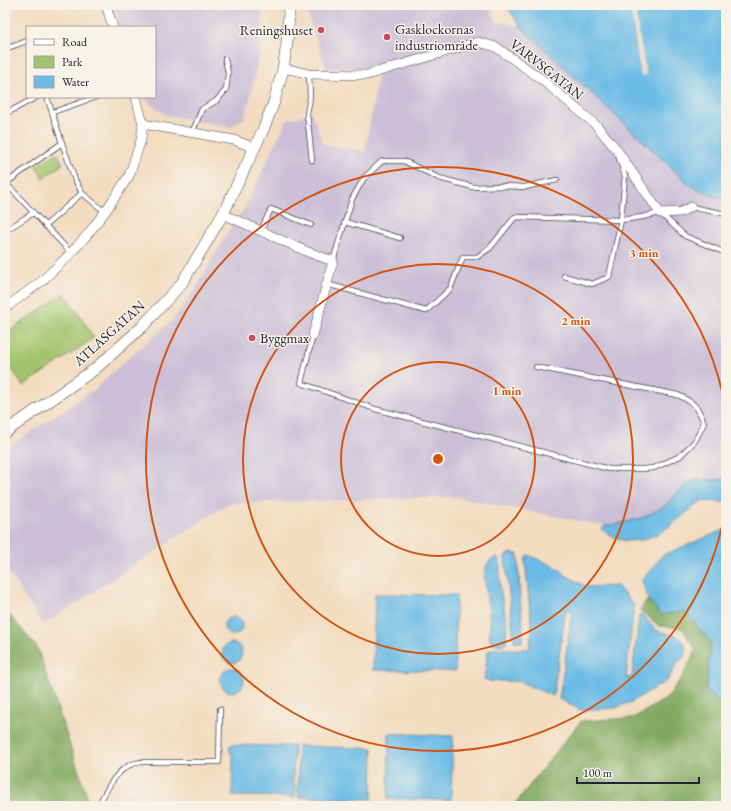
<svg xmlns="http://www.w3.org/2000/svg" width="731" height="811" viewBox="0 0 731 811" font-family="'EB Garamond',serif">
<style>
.industrial{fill:#cabfd7}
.green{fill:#a2c46d;stroke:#627354}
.forest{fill:#81aa60;stroke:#52664e}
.water{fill:#6bbbe6;stroke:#466e90}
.pier{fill:#f3dcc0}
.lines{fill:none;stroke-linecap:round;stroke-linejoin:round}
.service-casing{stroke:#413e4f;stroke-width:6}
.minor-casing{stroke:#413e4f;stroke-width:10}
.tertiary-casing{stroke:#413e4f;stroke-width:12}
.service{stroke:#fff;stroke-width:4.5}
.minor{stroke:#fff;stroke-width:9}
.tertiary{stroke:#fff;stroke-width:11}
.ring{fill:none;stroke:#d45411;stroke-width:2}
.poi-dot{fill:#d1495b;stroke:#f7f3e8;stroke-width:1.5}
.labels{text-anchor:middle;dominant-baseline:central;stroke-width:3;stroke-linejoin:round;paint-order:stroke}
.poi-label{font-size:14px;fill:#22223b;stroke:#f7f3e8;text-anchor:start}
.street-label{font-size:14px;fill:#22223b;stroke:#f7f3e8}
.centre{fill:#d45411;stroke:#f7f3e8;stroke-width:2}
.ring-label{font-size:12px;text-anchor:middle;font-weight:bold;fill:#d45411;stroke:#f7f3e8;stroke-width:3;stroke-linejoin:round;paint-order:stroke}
</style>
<rect width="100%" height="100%" fill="#f7f3e8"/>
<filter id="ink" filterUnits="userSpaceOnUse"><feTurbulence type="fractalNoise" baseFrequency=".025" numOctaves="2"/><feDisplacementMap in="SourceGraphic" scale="8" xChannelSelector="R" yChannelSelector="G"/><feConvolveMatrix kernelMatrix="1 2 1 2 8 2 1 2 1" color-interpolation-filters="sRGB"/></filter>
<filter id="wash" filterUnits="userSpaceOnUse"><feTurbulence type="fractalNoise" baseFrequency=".012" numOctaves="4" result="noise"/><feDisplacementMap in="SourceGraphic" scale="16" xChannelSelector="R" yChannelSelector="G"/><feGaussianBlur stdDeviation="0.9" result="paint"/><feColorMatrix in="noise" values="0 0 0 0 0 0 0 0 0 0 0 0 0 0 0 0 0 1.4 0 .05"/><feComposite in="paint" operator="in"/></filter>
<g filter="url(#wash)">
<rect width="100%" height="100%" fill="#f3dcc0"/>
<g class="industrial">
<polygon points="113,5 262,5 262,38 261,48 247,110 244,118 231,127 166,115 153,106 144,97 155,97 155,27 121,27"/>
<polygon points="305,5 489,5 496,21 520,26 690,185 721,200 726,198 726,479 696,481 685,485 665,506 642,518 618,524 605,526 456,497 229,503 43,625 5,567 5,449 97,388 108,376 174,319 195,289 230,229 244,209 287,120 312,113 323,144 365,151 379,68 326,68"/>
</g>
<g class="green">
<polygon points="57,153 63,164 43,178 36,166"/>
<polygon points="65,293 94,338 23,386 5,358 5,334"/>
</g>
<g class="forest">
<polygon points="648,599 661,615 684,611 711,642 706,691 726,709 726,806 513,806 581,721 633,718 666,699 683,676 696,650 682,628 659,626 640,610"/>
<polygon points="5,610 37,647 89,802 86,806 5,806"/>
</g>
<g class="water">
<polygon points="506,5 726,5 726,196 720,199 690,185 520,26"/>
<polygon points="726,479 726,502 701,501 662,532 642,540 625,541 610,535 602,529 605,526 618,524 642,518 665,506 685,485 696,481"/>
<polygon points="726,529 726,709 706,691 711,642 684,611 661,615 648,599 642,580 663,555"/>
<polygon points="510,553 518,554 520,598 523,625 522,642 514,641 505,556"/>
<polygon points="528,555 558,568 567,576 587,587 617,586 634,605 626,678 632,677 639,616 642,614 655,630 677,636 685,644 685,656 678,662 668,680 631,702 615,708 580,710 559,699 572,613 566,610 553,696 518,681 490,681 484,679 488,651 493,649 529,649 532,631 525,560"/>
<path d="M 497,557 L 500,563 L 500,588 L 507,624 L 506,643 L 501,645 L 492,643 C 488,638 490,632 490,626 C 490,610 482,580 486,567 C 488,561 492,559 497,557 Z"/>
<polygon points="375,594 456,595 455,671 373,670"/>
<circle cx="233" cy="626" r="9"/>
<circle cx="232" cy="653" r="10"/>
<circle cx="232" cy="680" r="12"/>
<polygon points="389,733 453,736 451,800 388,799"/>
<polygon points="230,745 294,746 293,785 295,785 295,797 232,796 233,754 230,753"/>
<polygon points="298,746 373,748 372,799 298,797"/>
</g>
<polygon class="pier" points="630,5 634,5 646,75 641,76"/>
</g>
<g filter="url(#ink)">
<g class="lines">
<defs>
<g id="service">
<polyline points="5,49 27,41"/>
<polyline points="309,74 310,97 307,114 312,160"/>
<polyline points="47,97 62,143 75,180 82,193 105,212"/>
<polyline points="53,112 96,97"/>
<polyline points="5,114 37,97"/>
<polyline points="192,133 202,109 216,101 226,90 228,73 225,59"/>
<polyline points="5,182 71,253"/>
<polyline points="6,183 62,143"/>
<polyline points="691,207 726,214"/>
<polyline points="345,222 400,238"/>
<polyline points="45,226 82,193"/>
<polyline points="261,230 271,209 311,225"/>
<polyline points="5,231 33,213"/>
<polyline points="333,261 352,199 364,178 382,161 404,161 439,178 473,187 500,186 525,187 557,180"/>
<polyline points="564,276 592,284 609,277 621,220 625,176 619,158"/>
<polyline points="326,284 426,311 450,289 463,257 477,257 490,248 515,217 621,220 642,217 660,213 685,236 726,253"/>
<path d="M 313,335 L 301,383 L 375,409 L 609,469 L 643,469 L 654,468 L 680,456 L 695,441 L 704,423 C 698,406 694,403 678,395 L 536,367"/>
<path d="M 98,806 C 107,790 114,772 132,764 C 135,763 140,762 144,762 L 219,762 L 220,709"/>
</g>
<g id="minor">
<polyline points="106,5 113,27"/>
<polyline points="283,69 293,70 309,74 367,75 478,42 496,47 540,78 596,125 617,150 660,213 681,212 691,207"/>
<polyline points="143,124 234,140 255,148"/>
<polyline points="223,214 308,252 333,261 313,335"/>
<polyline points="5,308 42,281 71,253 87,235 105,212 129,176 141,140 143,124 136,97"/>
</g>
<polyline id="tertiary" points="5,432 95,369 142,327 182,283 223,214 263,130 274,102 283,69 287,43 289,14 288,5"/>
</defs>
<use href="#service" class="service-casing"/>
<use href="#minor" class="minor-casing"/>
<use href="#tertiary" class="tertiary-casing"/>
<use href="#service" class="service"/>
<use href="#minor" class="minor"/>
<use href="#tertiary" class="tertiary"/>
</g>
</g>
<g class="ring">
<circle cx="438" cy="459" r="97"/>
<circle cx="438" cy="459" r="195"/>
<path d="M726 507A292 292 0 1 1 726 411"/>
</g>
<g class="poi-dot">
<circle cx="321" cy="30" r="4"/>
<circle cx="387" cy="37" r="4"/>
<circle cx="252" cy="338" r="4"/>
</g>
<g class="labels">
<g class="poi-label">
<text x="395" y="29">Gasklockornas<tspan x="395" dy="16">industriområde</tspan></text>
<text x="313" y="30" text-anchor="end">Reningshuset</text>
<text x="260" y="338">Byggmax</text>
</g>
<g class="street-label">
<text transform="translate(547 69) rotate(38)">VARVSGATAN</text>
<text transform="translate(109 333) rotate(-42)">ATLASGATAN</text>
</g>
</g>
<circle cx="438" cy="459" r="6" class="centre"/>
<g class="ring-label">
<text x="644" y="257">3 min</text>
<text x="576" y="325">2 min</text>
<text x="507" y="395">1 min</text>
</g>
<rect width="731" height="811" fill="none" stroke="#f7f3e8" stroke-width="20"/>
<rect x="26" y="26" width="130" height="72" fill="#f7f3e8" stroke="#a29fa3"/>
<rect x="34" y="39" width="20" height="6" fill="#ffffff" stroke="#a29fa3"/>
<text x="62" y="46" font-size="12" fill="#22223b">Road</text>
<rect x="34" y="56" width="20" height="12" fill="#a2c46d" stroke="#a29fa3"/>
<text x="62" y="66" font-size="12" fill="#22223b">Park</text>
<rect x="34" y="76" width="20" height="12" fill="#6bbbe6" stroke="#a29fa3"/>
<text x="62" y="86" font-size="12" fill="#22223b">Water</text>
<path d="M577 777v6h122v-6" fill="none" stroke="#22223b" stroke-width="2"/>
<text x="583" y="777" font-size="12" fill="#22223b" stroke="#f7f3e8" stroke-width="3" paint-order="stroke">100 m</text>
</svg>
